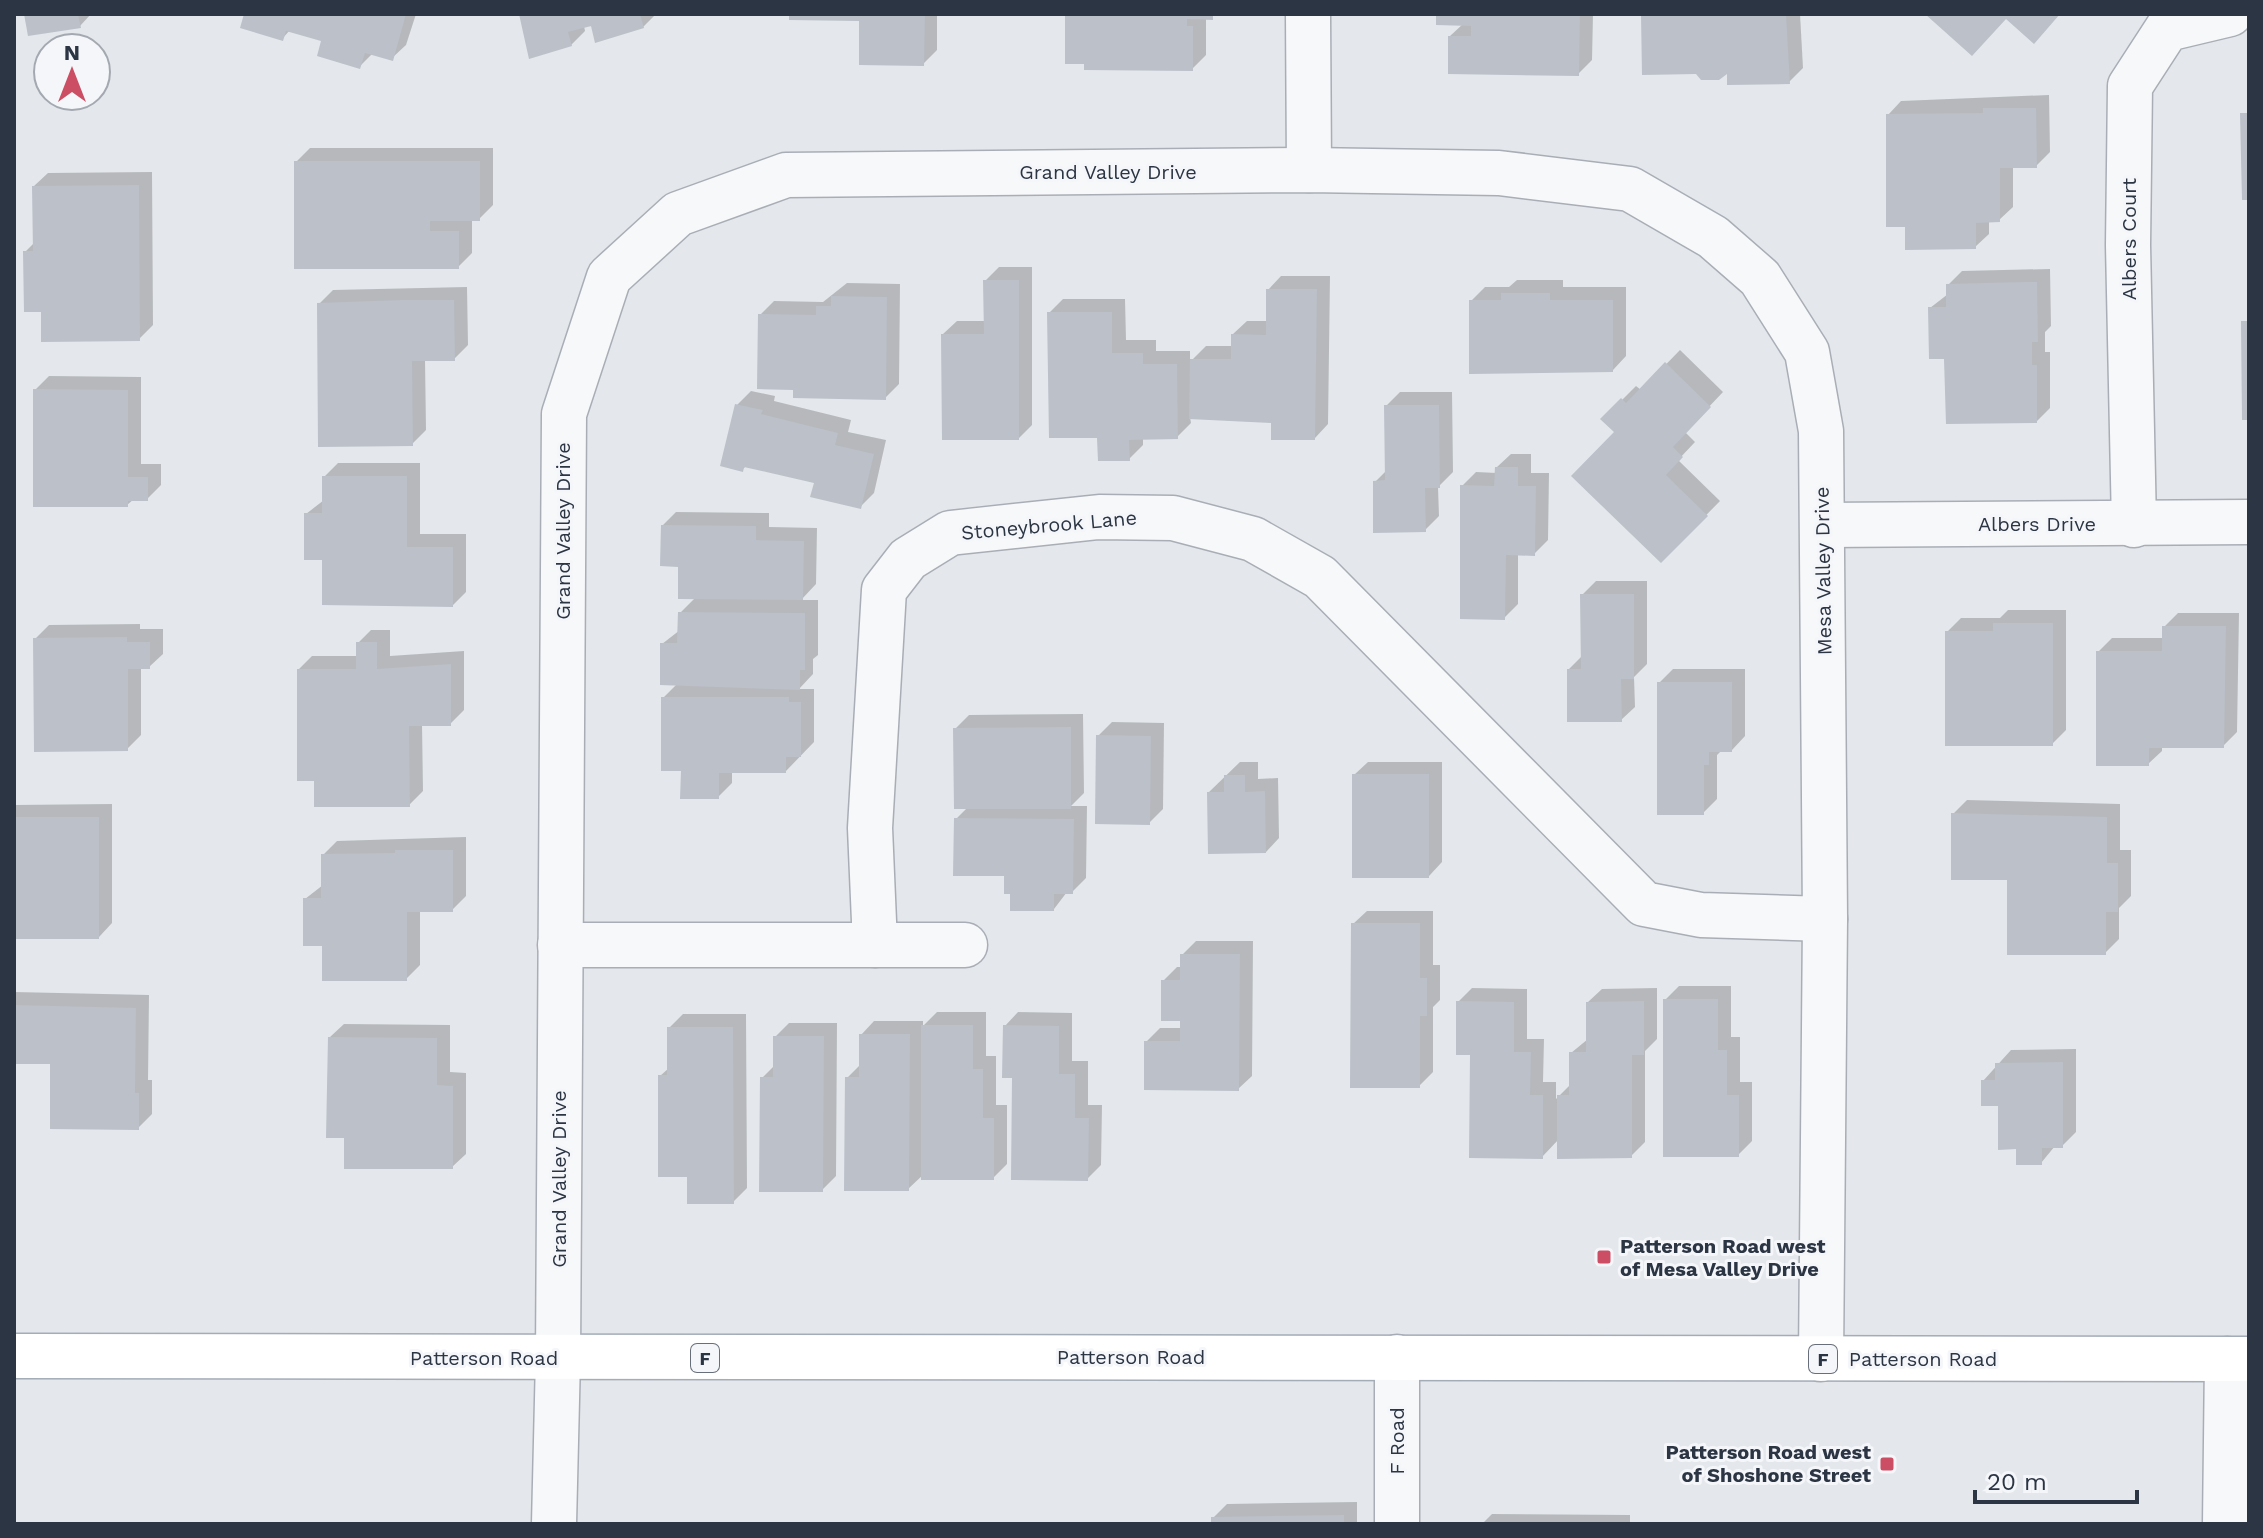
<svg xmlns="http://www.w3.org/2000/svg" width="2263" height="1538" viewBox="0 0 2263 1538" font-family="'Work Sans',sans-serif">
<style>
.shadow{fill:#0003}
.building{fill:#bbc0c9}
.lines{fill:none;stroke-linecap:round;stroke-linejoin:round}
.minor-casing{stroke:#a9aeb6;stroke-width:47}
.major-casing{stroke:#a3acb7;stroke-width:47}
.minor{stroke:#f7f8fa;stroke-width:44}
.major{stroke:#fff;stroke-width:44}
.poi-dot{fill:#cc4e64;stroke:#f4f6f9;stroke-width:3}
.labels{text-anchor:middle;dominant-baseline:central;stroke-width:6;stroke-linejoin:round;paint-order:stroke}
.shield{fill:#f4f6f9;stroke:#686f7a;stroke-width:2}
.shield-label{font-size:18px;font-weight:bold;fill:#2c3544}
.street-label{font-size:20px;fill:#2c3544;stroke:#f4f6f9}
.poi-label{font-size:20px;font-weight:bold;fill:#2c3544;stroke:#f4f6f9;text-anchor:start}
</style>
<rect width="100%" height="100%" fill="#e4e7eb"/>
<g class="shadow">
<polygon points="27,14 91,14 80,26"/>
<polygon points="247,14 416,14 406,45 392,58 373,53 359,67 324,40 290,30 282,39"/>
<polygon points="519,14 656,14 643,27 584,26 585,31 571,45"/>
<polygon points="791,14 937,14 937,50 923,64 861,19"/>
<polygon points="1070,14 1216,14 1206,18 1206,55 1192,69 1086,62 1067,17"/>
<polygon points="1438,14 1593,14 1592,60 1578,74 1450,36 1463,24"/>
<polygon points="1643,14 1800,14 1803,68 1789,82 1729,70"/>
<polygon points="2049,95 2050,152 2036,166 2013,166 2013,207 1999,220 1989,221 1989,234 1975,247 1888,115 1901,101"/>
<polygon points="310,148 493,148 493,205 479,219 472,219 472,253 458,267 296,162"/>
<polygon points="152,172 153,325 139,339 43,310 25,252 35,242 34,186 48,173"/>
<polygon points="999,267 1032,267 1032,425 1019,438 943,334 957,321 986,321 985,281"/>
<polygon points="2050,269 2051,326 2045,332 2045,352 2050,352 2050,408 2037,421 1946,357 1930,308 1948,294 1948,285 1962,271"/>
<polygon points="1281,276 1330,276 1328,424 1315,438 1273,422 1190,417 1191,423 1177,437 1143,437 1143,445 1129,459 1099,436 1049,313 1063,299 1125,299 1126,340 1156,340 1156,351 1190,351 1190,362 1206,346 1233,346 1233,334 1247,321 1268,321 1268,290"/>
<polygon points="1517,280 1563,280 1563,287 1626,287 1626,356 1613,370 1471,301 1485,287 1509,287"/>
<polygon points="847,283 900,284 899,384 885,398 760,315 774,301 823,302"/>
<polygon points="467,287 468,345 454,359 425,359 426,430 412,444 319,304 333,290"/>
<polygon points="1680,350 1723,392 1685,432 1695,442 1678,460 1720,501 1661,561 1617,431 1603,419 1636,386 1641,390"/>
<polygon points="49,376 141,377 141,464 161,464 161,485 147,499 134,499 127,505 35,390"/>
<polygon points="751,391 775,396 774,401 851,420 848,432 886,440 874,493 860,507 816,481 747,465 742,470 737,405"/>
<polygon points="1400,392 1452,392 1453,472 1438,487 1439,516 1425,530 1375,482 1387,470 1386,406"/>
<polygon points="1511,454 1531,454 1531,473 1549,473 1548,540 1534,554 1518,554 1518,604 1504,618 1462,486 1476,472 1497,473 1497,467"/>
<polygon points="338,463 420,463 420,534 466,534 466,592 453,605 324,558 306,514 324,500 324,477"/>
<polygon points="676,512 769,513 769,527 817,528 816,584 801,600 818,600 818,655 813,659 813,674 799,689 814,689 814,742 786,771 732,771 732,783 718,797 683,769 663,698 678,683 662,644 680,630 680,613 695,598 662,526"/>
<polygon points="1596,581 1647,581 1647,664 1634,677 1635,707 1621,720 1569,669 1582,656 1582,595"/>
<polygon points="2008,610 2066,610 2066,730 2052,744 1947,632 1961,618 2000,618"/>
<polygon points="2178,613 2239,613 2237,732 2223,746 2162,746 2162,751 2148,764 2098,652 2112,638 2164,638 2164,627"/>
<polygon points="140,624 140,629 163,629 163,654 149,667 141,667 141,735 127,749 35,639 49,625"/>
<polygon points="371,630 390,630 390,656 464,651 464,710 450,724 422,724 423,791 409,805 316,779 299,669 312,656 358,656 358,643"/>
<polygon points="1673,669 1745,669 1745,736 1732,750 1722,750 1717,755 1717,799 1703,813 1659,683"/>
<polygon points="1083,714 1084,793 1071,806 1087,806 1086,878 1072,892 1067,892 1054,909 1012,892 1006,874 956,819 968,807 955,729 969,715"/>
<polygon points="1112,722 1164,723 1163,809 1149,823 1098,736"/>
<polygon points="1240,762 1258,762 1258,779 1278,778 1279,838 1266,852 1209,792"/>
<polygon points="1368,762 1442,762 1442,862 1429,876 1354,775"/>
<polygon points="1967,800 2120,804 2120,850 2131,850 2131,896 2119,908 2119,939 2105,953 2009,878 1953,814"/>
<polygon points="112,804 112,923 99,937 14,937 14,805"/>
<polygon points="466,837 466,896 452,910 420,910 420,965 406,979 324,944 305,899 323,885 323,855 337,841"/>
<polygon points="1367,911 1433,911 1433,965 1440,965 1440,1000 1433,1007 1433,1072 1419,1086 1353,924"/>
<polygon points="1196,941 1253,941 1252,1076 1238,1089 1146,1042 1160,1028 1182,1028 1182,1019 1163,981 1177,967 1182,967 1182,955"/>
<polygon points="1679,986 1731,986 1731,1037 1740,1037 1740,1082 1752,1082 1752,1141 1738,1155 1665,1000"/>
<polygon points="1472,988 1527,989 1527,1039 1544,1039 1543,1082 1556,1082 1556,1099 1571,1084 1571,1053 1588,1039 1588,1002 1602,989 1657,988 1657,1039 1645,1051 1645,1142 1631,1156 1559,1139 1542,1157 1472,1053 1458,1002"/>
<polygon points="14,992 149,995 148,1080 152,1080 152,1114 138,1128 52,1062 14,1062"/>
<polygon points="937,1012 986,1012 986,1056 996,1056 996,1105 1007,1105 1007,1164 993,1178 924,1174 908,1189 847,1078 861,1064 861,1035 874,1021 923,1021 923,1026"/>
<polygon points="1018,1012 1072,1013 1072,1061 1088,1061 1088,1105 1102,1105 1101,1165 1087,1179 1014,1076 1005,1026"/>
<polygon points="683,1014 746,1014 747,1188 733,1202 660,1076 669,1068 669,1028"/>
<polygon points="789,1023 837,1023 836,1176 822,1190 762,1078 775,1065 775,1037"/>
<polygon points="344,1024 450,1025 450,1072 466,1073 466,1154 452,1167 346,1136 330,1037"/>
<polygon points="2076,1049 2076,1132 2062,1146 2055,1146 2041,1163 2018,1147 2000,1104 1983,1081 2011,1050"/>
<polygon points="1357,1502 1357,1524 1213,1524 1213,1518 1227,1504"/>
<polygon points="1492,1514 1630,1515 1630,1524 1482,1524"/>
</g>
<g class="building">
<polygon points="24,14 78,14 81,28 28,36"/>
<polygon points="244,14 406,14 393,61 365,53 360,69 317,56 321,41 286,31 283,41 240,28"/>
<polygon points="519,14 640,14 644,28 595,43 591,26 568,32 572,46 529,59"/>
<polygon points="789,14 925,14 924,66 859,65 859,21 789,20"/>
<polygon points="1084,14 1213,14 1213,20 1187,19 1187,26 1193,26 1193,71 1084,70 1084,64 1065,64 1065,16"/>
<polygon points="1436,14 1580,14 1579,76 1448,74 1448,36 1471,36 1471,26 1436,25"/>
<polygon points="1641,14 1786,14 1790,84 1727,85 1727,74 1719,80 1701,80 1696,74 1642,75"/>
<polygon points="1925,14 2060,14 2034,44 2006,19 1972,56"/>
<polygon points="1983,108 2036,108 2037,168 2000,168 2000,222 1976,223 1976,249 1905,250 1905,227 1886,227 1886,114 1983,113"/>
<polygon points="2240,113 2249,113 2249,200 2242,200"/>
<polygon points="294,161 480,161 480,221 430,221 430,231 459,231 459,269 294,269"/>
<polygon points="139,185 140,341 41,342 41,312 24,312 23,251 33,251 32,186"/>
<polygon points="983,280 1019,280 1019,440 942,440 941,334 984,334"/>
<polygon points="2024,282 2037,282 2038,342 2032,342 2032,365 2037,365 2037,423 1946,424 1944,359 1929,359 1928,307 1946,307 1946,284"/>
<polygon points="1266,289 1317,289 1315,440 1271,440 1271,423 1189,419 1190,359 1231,359 1231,334 1266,335"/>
<polygon points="1501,293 1550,293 1550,300 1613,300 1613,372 1469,374 1469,300 1501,300"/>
<polygon points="831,296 887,297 886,400 793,398 793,390 757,389 758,314 816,315 816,306 831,306"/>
<polygon points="402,300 454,300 455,361 412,361 413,446 318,447 317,303"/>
<polygon points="1047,312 1112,312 1112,353 1143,353 1143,364 1177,364 1178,439 1129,440 1130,461 1098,461 1097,438 1049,438"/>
<polygon points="2241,321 2249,321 2249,420 2242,420"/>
<polygon points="1665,362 1711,407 1673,447 1683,457 1666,475 1708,516 1661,563 1571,476 1614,432 1600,419 1621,398 1626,403"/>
<polygon points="33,389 128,390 128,477 148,477 148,501 128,501 128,507 33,507"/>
<polygon points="735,404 763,410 761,414 838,433 835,445 874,454 861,509 810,497 814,483 744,467 743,472 720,466"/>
<polygon points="1384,405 1439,405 1440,488 1425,488 1426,532 1373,533 1373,481 1385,480"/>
<polygon points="1495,467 1518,467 1518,486 1536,486 1535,556 1506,555 1505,620 1460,619 1460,485 1494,486"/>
<polygon points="322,476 407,476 407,547 453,547 453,607 322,605 322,560 304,560 304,513 322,513"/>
<polygon points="661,525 756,526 756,540 804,541 803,600 678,599 678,567 660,566"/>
<polygon points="1580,594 1634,594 1634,679 1621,679 1622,722 1567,722 1567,669 1581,669"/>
<polygon points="678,612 805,613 805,670 800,670 800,690 660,685 660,643 677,643"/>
<polygon points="1993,623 2053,623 2053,746 1945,746 1945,631 1993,631"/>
<polygon points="2162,626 2226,626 2224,748 2149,748 2149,766 2096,766 2096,651 2162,651"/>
<polygon points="127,637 127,642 150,642 150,669 128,669 128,751 34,752 33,638"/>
<polygon points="356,642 377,642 377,669 451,664 451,726 409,726 410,807 314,807 314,781 297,781 297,669 356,669"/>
<polygon points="1657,682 1732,682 1732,752 1709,752 1709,765 1704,765 1704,815 1657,815"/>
<polygon points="661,697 789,697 789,702 801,702 801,757 786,757 786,773 719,773 719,799 680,799 681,771 661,771"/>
<polygon points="1071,727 1071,809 954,809 953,728"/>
<polygon points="1096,735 1151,736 1150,825 1095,824"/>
<rect x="1352" y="774" width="77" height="104"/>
<polygon points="1224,775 1245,775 1245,792 1265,791 1266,853 1208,854 1207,792 1224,792"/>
<polygon points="1951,813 2107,817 2107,863 2118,863 2118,912 2106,912 2106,955 2007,955 2007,880 1951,880"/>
<rect x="14" y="817" width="85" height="122"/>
<polygon points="954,818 1074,819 1073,894 1054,894 1054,911 1010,911 1010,894 1004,894 1004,876 953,876"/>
<polygon points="395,850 453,850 453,912 407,912 407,981 322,981 322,946 303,946 303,898 321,898 321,854 395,853"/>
<polygon points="1351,923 1420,923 1420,978 1427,978 1427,1016 1420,1016 1420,1088 1350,1088"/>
<polygon points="1180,954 1240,954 1239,1091 1144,1090 1144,1041 1180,1041 1180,1021 1161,1021 1161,980 1180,980"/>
<polygon points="1663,999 1718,999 1718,1050 1727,1050 1727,1095 1739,1095 1739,1157 1663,1157"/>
<polygon points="1456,1001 1514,1002 1514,1052 1531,1052 1530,1095 1543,1095 1543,1159 1469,1158 1470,1055 1456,1055"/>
<polygon points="1644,1001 1644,1055 1632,1055 1632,1158 1557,1159 1557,1095 1569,1095 1569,1052 1586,1052 1586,1002"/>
<polygon points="14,1005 136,1008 135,1093 139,1093 139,1130 50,1129 50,1064 14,1064"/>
<polygon points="921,1025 973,1025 973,1069 983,1069 983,1118 994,1118 994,1180 921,1180"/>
<polygon points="1003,1025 1059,1026 1059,1074 1075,1074 1075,1118 1089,1118 1088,1181 1011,1180 1012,1078 1002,1078"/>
<polygon points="667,1027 733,1027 734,1204 687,1204 687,1177 658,1177 658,1075 667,1075"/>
<polygon points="859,1034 910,1034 909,1191 844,1191 845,1077 859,1077"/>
<polygon points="773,1036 824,1036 823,1192 759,1192 760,1077 773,1077"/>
<polygon points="328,1037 437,1038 437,1085 453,1086 453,1169 344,1169 344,1138 326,1138"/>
<polygon points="2063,1062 2063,1148 2042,1148 2042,1165 2016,1165 2016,1149 1998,1150 1998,1106 1981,1106 1981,1080 1995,1080 1995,1063"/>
<polygon points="1344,1515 1344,1524 1211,1524 1211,1517"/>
</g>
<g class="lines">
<defs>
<g id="minor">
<polyline points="1308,14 1309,170"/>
<polyline points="1824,525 2249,522"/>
<polyline points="2134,525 2128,245 2130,86 2167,29 2230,14"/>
<polyline points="560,945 965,945"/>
<polyline points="875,945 870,828 884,590 908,559 950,533 1099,517 1173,518 1253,539 1320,577 1644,904 1701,915 1825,919"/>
<polyline points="1397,1357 1397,1524"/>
<polyline points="554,1524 558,1358 564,414 609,277 678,214 786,175 1309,170 1499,173 1630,189 1713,237 1760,278 1807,352 1821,431 1825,919 1821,1359"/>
<polyline points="2225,1524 2227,1359"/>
</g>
<polyline id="major" points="14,1356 2249,1359"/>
</defs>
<use href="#minor" class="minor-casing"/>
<use href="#major" class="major-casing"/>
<use href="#minor" class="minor"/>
<use href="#major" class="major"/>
</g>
<g class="poi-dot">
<rect x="1596" y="1249" width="16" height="16" rx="4"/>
<rect x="1879" y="1456" width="16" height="16" rx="4"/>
</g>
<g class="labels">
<g class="shield">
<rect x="691" y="1344" width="28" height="28" rx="6"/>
<rect x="1809" y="1345" width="28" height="28" rx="6"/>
</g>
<g class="shield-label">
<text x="705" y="1358">F</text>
<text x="1823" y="1359">F</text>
</g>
<g class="street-label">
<text x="1108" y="172">Grand Valley Drive</text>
<text transform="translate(2129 239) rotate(-90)">Albers Court</text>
<text x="2037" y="524">Albers Drive</text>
<text transform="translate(1049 525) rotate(-5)">Stoneybrook Lane</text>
<text transform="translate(563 531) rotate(-90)">Grand Valley Drive</text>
<text transform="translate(1823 571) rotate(-91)">Mesa Valley Drive</text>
<text transform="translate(559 1179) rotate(-90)">Grand Valley Drive</text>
<text x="1131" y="1357">Patterson Road</text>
<text x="484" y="1358">Patterson Road</text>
<text x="1923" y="1359">Patterson Road</text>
<text transform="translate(1397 1441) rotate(-90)">F Road</text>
</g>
<g class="poi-label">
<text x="1620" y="1246">Patterson Road west<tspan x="1620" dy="23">of Mesa Valley Drive</tspan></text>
<text x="1871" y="1452" text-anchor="end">Patterson Road west<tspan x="1871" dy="23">of Shoshone Street</tspan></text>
</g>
</g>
<rect width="2263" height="1538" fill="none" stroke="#2c3544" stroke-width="32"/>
<g transform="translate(72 72)"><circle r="38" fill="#f4f6f9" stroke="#a4a9b1" stroke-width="2"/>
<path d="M0-6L14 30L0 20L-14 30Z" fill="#cc4e64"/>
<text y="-12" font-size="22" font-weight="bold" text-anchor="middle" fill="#2c3544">N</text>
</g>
<path d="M1975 1490v12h162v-12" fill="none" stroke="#2c3544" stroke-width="4"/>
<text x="1987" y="1490" font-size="24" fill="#2c3544" stroke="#f4f6f9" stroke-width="6" paint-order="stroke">20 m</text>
</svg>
